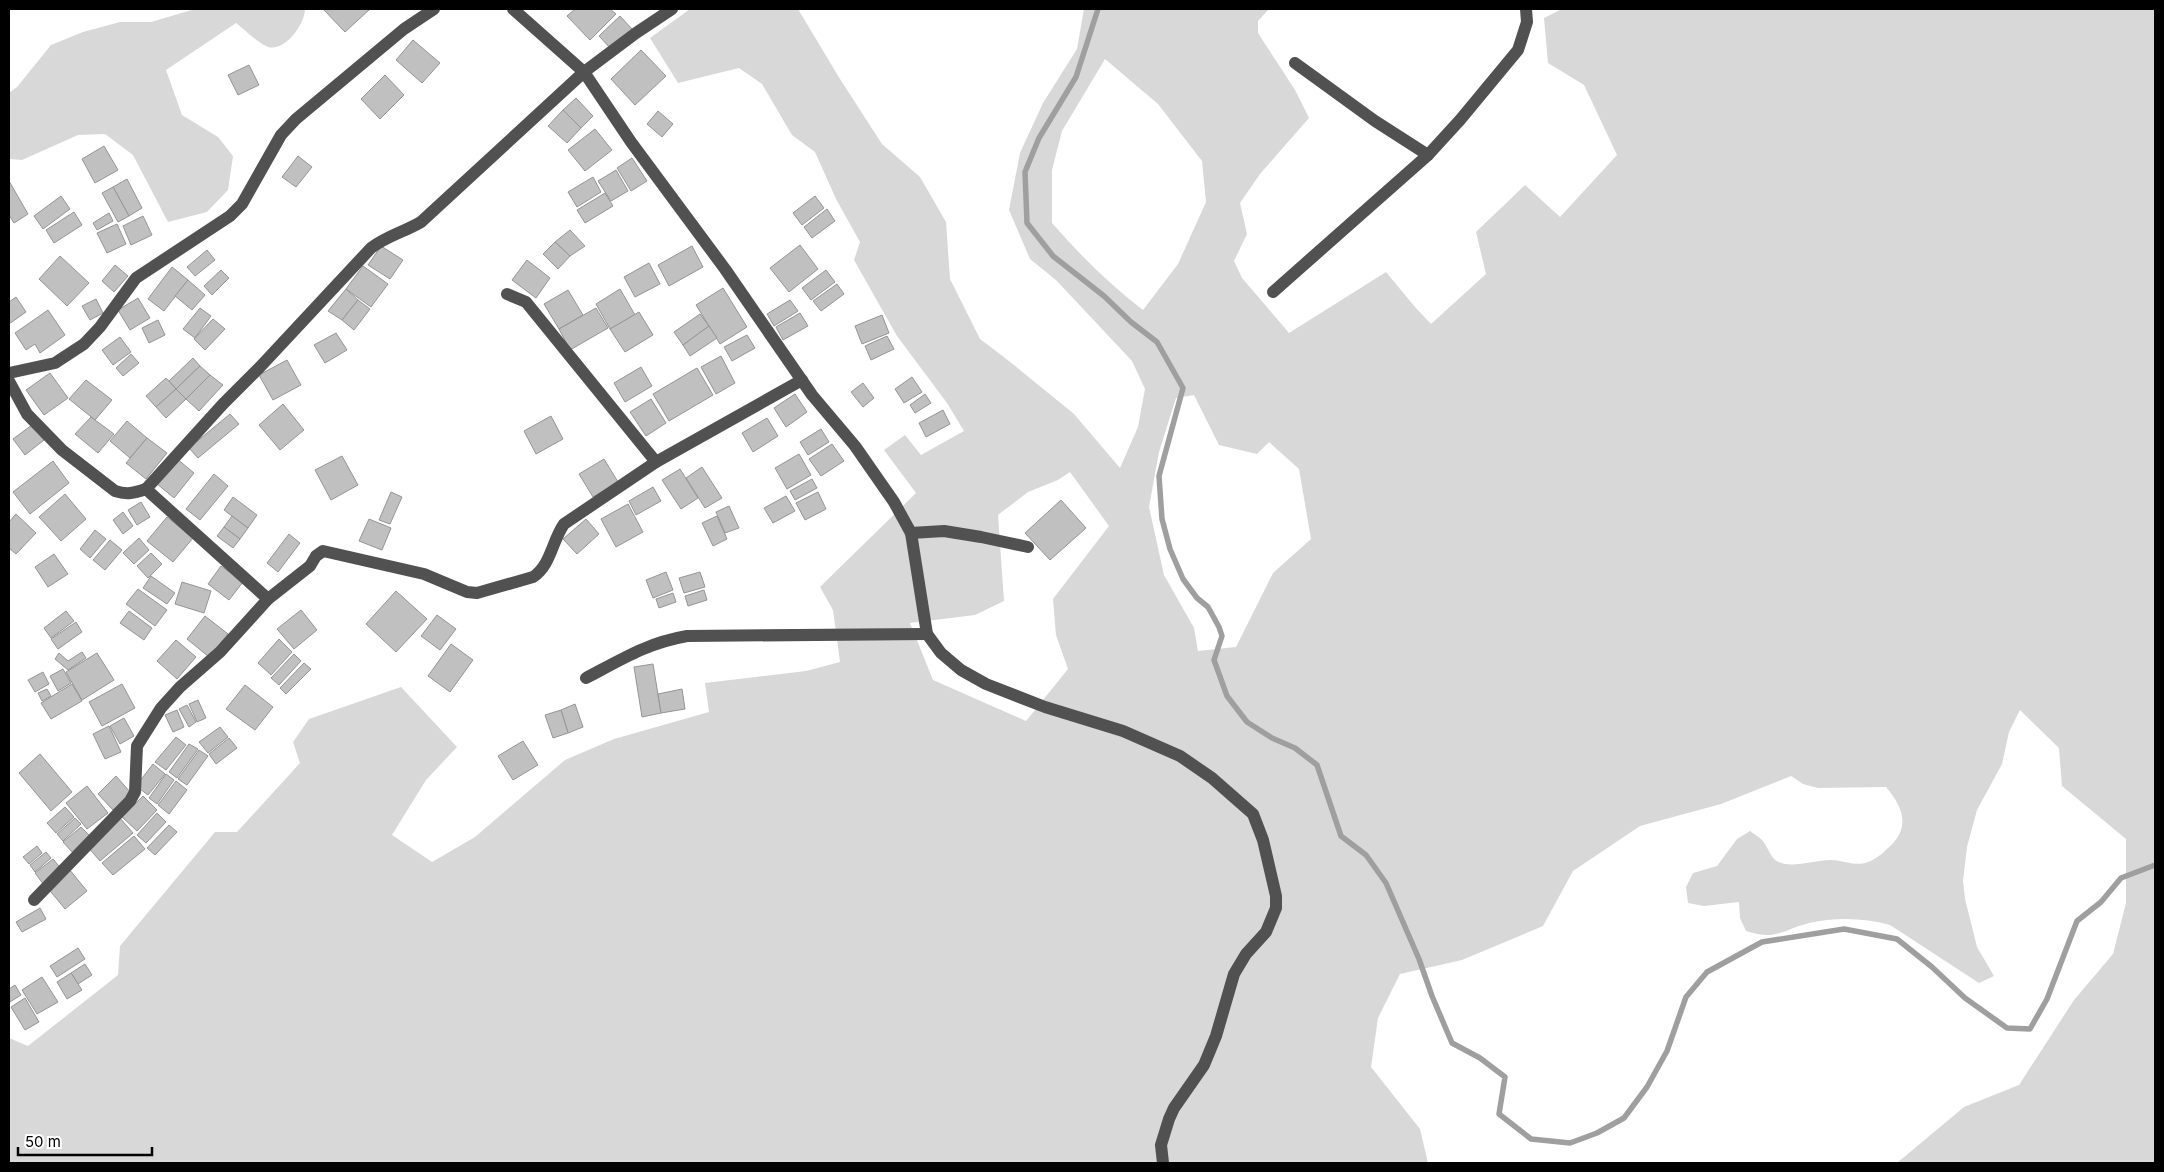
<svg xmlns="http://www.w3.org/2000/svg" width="2164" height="1172" viewBox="0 0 2164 1172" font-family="Inter,sans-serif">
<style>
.green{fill:#d8d8d8;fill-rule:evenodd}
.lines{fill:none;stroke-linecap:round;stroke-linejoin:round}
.stream{stroke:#9f9f9f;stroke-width:5.5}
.building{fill:#c0c0c0;stroke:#959595}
.minor{stroke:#515151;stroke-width:12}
</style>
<rect width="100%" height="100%" fill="#fff"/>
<g class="green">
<path d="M 195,9 L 305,9 C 305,24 285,52 268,47 C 259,44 244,29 236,23 L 166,70 L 182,115 L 218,137 L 233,156 L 228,190 L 207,212 L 168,222 L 133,155 L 105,134 L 78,135 L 22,160 L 9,159 L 9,93 L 17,87 L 51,45 L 83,32 L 120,22 L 151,22 Z"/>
<path d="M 690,9 L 798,9 L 840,79 L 882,144 L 920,177 L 946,222 L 950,279 L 980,339 L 1009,361 L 1074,414 L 1120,468 L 1138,427 L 1145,389 L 1132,361 L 1056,280 L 1030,259 L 1009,210 L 1020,153 L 1043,103 L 1077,49 L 1084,9 L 1269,9 L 1258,21 L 1258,33 L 1295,90 L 1309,118 L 1260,174 L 1240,203 L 1247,234 L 1234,261 L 1242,278 L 1289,333 L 1386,272 L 1415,307 L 1431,324 L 1486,274 L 1476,232 L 1525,185 L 1560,217 L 1617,155 L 1584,85 L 1548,63 L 1544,18 L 1562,9 L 2155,9 L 2155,1163 L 1897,1163 L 1964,1107 L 2019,1085 L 2074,1000 L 2113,954 L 2126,903 L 2126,839 L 2062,786 L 2059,748 L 2020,710 L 2009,732 L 2002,764 L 1977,810 L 1967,847 L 1963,881 L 1965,899 L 1977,947 L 1994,976 L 1979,983 L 1890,925 C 1864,918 1836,917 1809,923 C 1782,930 1776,941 1746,931 L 1740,918 L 1739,902 L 1704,906 L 1688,903 L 1686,887 L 1693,873 L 1717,866 L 1737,839 L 1750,831 C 1754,834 1759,837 1762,840 C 1770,849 1770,862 1785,864 C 1800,866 1816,860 1831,860 C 1842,860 1853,866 1865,863 C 1873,861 1881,855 1887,849 C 1911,829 1904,808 1886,787 L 1818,788 L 1803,784 L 1791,776 L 1721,804 L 1640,826 L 1573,871 L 1543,926 L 1462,960 L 1400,974 L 1378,1018 L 1371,1067 L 1420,1129 L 1428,1163 L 9,1163 L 9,1038 L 28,1046 L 118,975 L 120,946 L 215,832 L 237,832 L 300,763 L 293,742 L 309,719 L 401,687 L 457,747 L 426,780 L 392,835 L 432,862 L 475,837 L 565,760 L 614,739 L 709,712 L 705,683 L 806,671 L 840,662 L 833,610 L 820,587 L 916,493 L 884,450 L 905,435 L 921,455 L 964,431 L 947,403 L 897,336 L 854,260 L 860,242 L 836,199 L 815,152 L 792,135 L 762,84 L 739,68 L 678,83 L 650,38 ZM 1105,59 L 1158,104 L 1202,161 L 1206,202 L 1178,264 L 1143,310 C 1109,284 1080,255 1052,223 L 1052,170 L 1062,131 ZM 1194,395 L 1219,445 L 1257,454 L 1269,442 L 1299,469 L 1311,539 L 1273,573 L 1236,647 L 1198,651 L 1194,628 L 1164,575 L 1149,507 L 1159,452 L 1176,398 ZM 1070,472 L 1109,526 L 1053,599 L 1056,635 L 1068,669 L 1026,721 L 933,680 L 910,623 L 975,615 L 1004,601 L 998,515 L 1028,492 L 1058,480 Z"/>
</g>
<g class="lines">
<polyline class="stream" points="1098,9 1076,77 1039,138 1025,172 1027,223 1053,256 1104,296 1131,322 1157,342 1183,388 1159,476 1162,519 1170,549 1183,579 1197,598 1208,607 1219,627 1222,636 1214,660 1227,696 1247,722 1272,738 1295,748 1317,765 1341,836 1366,855 1386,883 1419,959 1432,996 1452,1043 1480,1058 1505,1077 1499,1114 1531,1139 1570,1143 1597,1133 1624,1118 1647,1087 1667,1051 1686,997 1707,972 1762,942 1844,929 1897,939 1932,967 1965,998 2007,1028 2030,1029 2047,999 2077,921 2101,902 2121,878 2155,865"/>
</g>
<g class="building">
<polygon points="323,9 370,9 345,32"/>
<polygon points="575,9 610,9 616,14 590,40 567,16"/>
<polygon points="620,16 632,29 611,49 599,36"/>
<polygon points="413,40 440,63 422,83 396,60"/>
<polygon points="641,50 666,76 635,105 611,79"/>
<polygon points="249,65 259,85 238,95 228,75"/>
<polygon points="385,75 404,95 380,119 361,99"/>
<polygon points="576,98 593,116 581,128 563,110"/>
<polygon points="563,110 581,128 567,143 548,126"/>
<polygon points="658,111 673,124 662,137 647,124"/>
<polygon points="595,129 612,150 585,171 568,150"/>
<polygon points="104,146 118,170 95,183 82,159"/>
<polygon points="298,156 312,167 296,187 282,177"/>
<polygon points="632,158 647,181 631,191 617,168"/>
<polygon points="616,170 628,191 611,201 598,181"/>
<polygon points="593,177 601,192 577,207 568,192"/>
<polygon points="127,179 142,208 129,216 113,187"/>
<polygon points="9,181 28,214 14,223 9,215"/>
<polygon points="113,187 129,216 118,222 102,193"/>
<polygon points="605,193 613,206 585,223 577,210"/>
<polygon points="61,196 70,209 43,229 34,216"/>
<polygon points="815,196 824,208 802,225 793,213"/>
<polygon points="827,209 835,221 812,238 804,227"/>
<polygon points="74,212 82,225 54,243 46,230"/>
<polygon points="109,213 113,221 97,230 93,223"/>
<polygon points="143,216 152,235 131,245 123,226"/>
<polygon points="117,224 126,244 107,253 97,233"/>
<polygon points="570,230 585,246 570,256 555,242"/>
<polygon points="555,242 570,256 558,269 543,254"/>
<polygon points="800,245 818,269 789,292 770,268"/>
<polygon points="381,246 403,260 390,279 368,265"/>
<polygon points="692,246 703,267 669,286 658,265"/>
<polygon points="207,250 215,260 195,276 187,267"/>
<polygon points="60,256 89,283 67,306 39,279"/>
<polygon points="527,260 550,278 536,298 512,280"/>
<polygon points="649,263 660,284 635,297 624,277"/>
<polygon points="115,265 128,276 114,292 102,281"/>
<polygon points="363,266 388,284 371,307 346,289"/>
<polygon points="172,267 188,280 164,311 148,299"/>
<polygon points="221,270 229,278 212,295 204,286"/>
<polygon points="826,270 835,282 811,300 802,288"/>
<polygon points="188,280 205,295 192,310 175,296"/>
<polygon points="837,284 844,294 821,311 813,301"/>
<polygon points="723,288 747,327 720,344 696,305"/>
<polygon points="346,289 358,300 342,320 328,311"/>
<polygon points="620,289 635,315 610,329 596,304"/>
<polygon points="568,290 583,315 559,329 544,304"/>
<polygon points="16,297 26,312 9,324 9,302"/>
<polygon points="138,298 150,318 130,330 118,310"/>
<polygon points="96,299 103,313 90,320 82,306"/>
<polygon points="358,300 370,309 354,330 342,320"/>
<polygon points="790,300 798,311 774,326 767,314"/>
<polygon points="200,308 211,316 195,338 183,329"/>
<polygon points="596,308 608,328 570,350 559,329"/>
<polygon points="48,310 65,335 40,353 35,344 26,350 15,333"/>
<polygon points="639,312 653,335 625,352 610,329"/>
<polygon points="800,313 808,326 783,340 776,327"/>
<polygon points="700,314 709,326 683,345 674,332"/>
<polygon points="882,315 889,333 862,344 855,326"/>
<polygon points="213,319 225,329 205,350 194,339"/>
<polygon points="158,320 165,335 149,343 142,328"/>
<polygon points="709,326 717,338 690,356 683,345"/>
<polygon points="336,333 347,350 325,363 314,345"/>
<polygon points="747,335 755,348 732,361 724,347"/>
<polygon points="887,336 894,349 871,360 865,346"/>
<polygon points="120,337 131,352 113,365 102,350"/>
<polygon points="131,354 139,363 123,376 116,368"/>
<polygon points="721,356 735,383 716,394 701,367"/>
<polygon points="193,358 200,366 176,389 169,381"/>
<polygon points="287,360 301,385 273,400 259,375"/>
<polygon points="200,366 210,375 186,399 176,389"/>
<polygon points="641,367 652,386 625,402 614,383"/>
<polygon points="697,368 713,395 669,421 653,394"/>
<polygon points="50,373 68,398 44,415 26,390"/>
<polygon points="210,375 223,385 199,411 186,399"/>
<polygon points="912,377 922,392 904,403 895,389"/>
<polygon points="166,378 176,389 156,407 146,396"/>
<polygon points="86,380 112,400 95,420 69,399"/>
<polygon points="863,383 874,398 863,407 851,392"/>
<polygon points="176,389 186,399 166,418 156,407"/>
<polygon points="795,394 807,412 786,427 774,408"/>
<polygon points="925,394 931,403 915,413 910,405"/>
<polygon points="651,399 666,423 646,436 630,412"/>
<polygon points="283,404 304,430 280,450 259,425"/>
<polygon points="943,410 950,424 926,437 919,423"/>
<polygon points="230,414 239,424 198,458 189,448"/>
<polygon points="551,416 563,439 536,454 524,431"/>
<polygon points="91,417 114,434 98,453 75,434"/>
<polygon points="767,418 778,436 753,452 742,433"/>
<polygon points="127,421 147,438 130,458 110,441"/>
<polygon points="32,425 44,440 25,455 13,439"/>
<polygon points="821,429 829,442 808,455 800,442"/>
<polygon points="147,438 167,453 146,479 126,463"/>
<polygon points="832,444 844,461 821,476 809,459"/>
<polygon points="799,454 811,475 787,489 775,468"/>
<polygon points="342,456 358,485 331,500 315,470"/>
<polygon points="176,458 194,473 174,498 156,483"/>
<polygon points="604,459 618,482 593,497 579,474"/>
<polygon points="53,461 69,483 30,514 13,492"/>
<polygon points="702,467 722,498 705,508 686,478"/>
<polygon points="680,469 698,498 681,509 662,480"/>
<polygon points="214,474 228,486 200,520 186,509"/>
<polygon points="812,479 817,488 795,500 790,491"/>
<polygon points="653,487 661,501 636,515 629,501"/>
<polygon points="391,492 402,497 390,524 379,520"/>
<polygon points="818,492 826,509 805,520 796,503"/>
<polygon points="65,494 86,519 61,541 39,517"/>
<polygon points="786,496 795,511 773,523 764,508"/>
<polygon points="233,497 257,515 248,528 224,510"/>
<polygon points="1061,500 1086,528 1050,560 1025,533"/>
<polygon points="141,502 150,517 137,525 128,510"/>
<polygon points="628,504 643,532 616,547 601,519"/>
<polygon points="729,506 739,528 725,533 716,512"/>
<polygon points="123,512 133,526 123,534 113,520"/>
<polygon points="16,514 36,533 16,554 9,548 9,522"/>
<polygon points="232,516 248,528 240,539 224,527"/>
<polygon points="717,516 727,539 713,546 702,523"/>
<polygon points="167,517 193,538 173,562 147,541"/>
<polygon points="369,519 391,528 382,550 359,541"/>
<polygon points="586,519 599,534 577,554 563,539"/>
<polygon points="224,527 240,539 233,548 217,536"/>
<polygon points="95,530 106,539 90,558 80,549"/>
<polygon points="289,534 300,543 278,572 267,563"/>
<polygon points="139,538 149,550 134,564 123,553"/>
<polygon points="110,540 122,550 105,570 93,560"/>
<polygon points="151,553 162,564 148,578 137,566"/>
<polygon points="54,554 68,574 48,587 35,567"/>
<polygon points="221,566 243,582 229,600 208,584"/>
<polygon points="666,572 673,590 653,598 646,580"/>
<polygon points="700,572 705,587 684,593 679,578"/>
<polygon points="151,576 175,593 167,604 143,588"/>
<polygon points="182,582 211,591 204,613 175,604"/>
<polygon points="138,589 167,610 155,626 126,604"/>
<polygon points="704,590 707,600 688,606 685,596"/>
<polygon points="396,591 427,619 396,652 366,624"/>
<polygon points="673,593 676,602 659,608 656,599"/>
<polygon points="301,610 317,630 294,649 277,629"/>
<polygon points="66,611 74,621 51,638 44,628"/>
<polygon points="129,611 152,628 144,640 120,623"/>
<polygon points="437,615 456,629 440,650 421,636"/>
<polygon points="205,616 228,634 209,657 187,639"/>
<polygon points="76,622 82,632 58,649 51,639"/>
<polygon points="279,639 292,652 271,675 258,663"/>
<polygon points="176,640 196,657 177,679 157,661"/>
<polygon points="451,644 473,660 450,692 428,676"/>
<polygon points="82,652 86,658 68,670 55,659 59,653 68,661"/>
<polygon points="97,653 114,680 82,700 66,672"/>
<polygon points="294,654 301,661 279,685 271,678"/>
<polygon points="304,663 311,669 286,694 280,688"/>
<polygon points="653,664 661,713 642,717 634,667"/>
<polygon points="63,669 71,683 58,691 50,676"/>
<polygon points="43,672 49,684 35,692 28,680"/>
<polygon points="72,684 82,701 51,719 41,703"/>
<polygon points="122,684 135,708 102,726 89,702"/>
<polygon points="245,685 273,707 255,730 226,709"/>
<polygon points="47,689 51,696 42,701 38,693"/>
<polygon points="682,689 685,709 661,713 658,694"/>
<polygon points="198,700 206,718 197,722 189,704"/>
<polygon points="575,704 583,727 568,733 561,710"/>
<polygon points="187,705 196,722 189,727 179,709"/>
<polygon points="177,710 184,727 173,732 165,715"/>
<polygon points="561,710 568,733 553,738 545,715"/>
<polygon points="124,718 134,736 120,744 110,726"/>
<polygon points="109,726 121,752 105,759 93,734"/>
<polygon points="220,727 228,737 208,753 199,742"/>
<polygon points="176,737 186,745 166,770 155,762"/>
<polygon points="229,738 237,748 216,764 209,754"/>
<polygon points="523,741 538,765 513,780 498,756"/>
<polygon points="189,744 198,749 177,778 169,772"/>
<polygon points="199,750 208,756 187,785 178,779"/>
<polygon points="40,754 72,792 51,811 19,773"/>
<polygon points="153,764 165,774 148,795 136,786"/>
<polygon points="166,774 174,780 157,804 149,798"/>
<polygon points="116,776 131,793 113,810 98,794"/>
<polygon points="176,781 187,790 169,814 158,805"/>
<polygon points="87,786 108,813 87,829 66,803"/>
<polygon points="143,796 157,810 137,831 122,817"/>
<polygon points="65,807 74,817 56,833 47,823"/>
<polygon points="157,813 166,822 146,843 137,835"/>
<polygon points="75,818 81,824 63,841 57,834"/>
<polygon points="120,818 133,833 100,861 87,846"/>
<polygon points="169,825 177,832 155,855 147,848"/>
<polygon points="81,827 91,837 73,853 63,842"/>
<polygon points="134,836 145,849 113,875 102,863"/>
<polygon points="37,846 42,853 29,864 23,857"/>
<polygon points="46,852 51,858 35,872 30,865"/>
<polygon points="53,859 63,871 44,885 35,873"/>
<polygon points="69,869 87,891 65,909 47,887"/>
<polygon points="40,908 46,919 22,932 16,922"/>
<polygon points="78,948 85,959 57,977 50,966"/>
<polygon points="85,964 92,975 78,984 71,973"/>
<polygon points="71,973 82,990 67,999 57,982"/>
<polygon points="42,977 58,1002 37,1014 22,990"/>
<polygon points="15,985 21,995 10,1002 9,989"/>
<polygon points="25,998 39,1022 25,1030 11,1007"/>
</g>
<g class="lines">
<g class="minor">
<polyline points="513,9 584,72 631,142 725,269 812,395 855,446 894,502 911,533 927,634 941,653 961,670 986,684 1045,707 1123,731 1180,756 1212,778 1253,814 1263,840 1276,896 1276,908 1266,932 1246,954 1234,974 1216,1036 1204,1065 1174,1108 1169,1119 1161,1145 1163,1163"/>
<polyline points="1295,63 1375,121 1428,155"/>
<polyline points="1273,292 1428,155 1460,120 1518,50 1527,22 1526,9"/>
<polyline points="507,294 526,302 656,462"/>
<polyline points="9,373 55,363 84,344 100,327 136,278 230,216 242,204 281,135 296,119 404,29 434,9"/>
<path d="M 9,381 L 27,414 L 62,450 L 115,491 C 127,495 134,493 146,489 L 268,599"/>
<path d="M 146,489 L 223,404 L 260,367 L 371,248 C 387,236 404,232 421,222 L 584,72 L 636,33 L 672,9"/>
<polyline points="911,533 944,531 981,537 1028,547"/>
<path d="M 586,678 C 622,659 647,643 687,636 L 927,634"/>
<path d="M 34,900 L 130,801 L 135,792 L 137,746 L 161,708 L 180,687 L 220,652 L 268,599 L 310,566 L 316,556 L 323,551 L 424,574 L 467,592 L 477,593 L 533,577 C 551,565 552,541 564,524 L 656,462 L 802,380"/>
</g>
</g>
<rect width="2164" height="1172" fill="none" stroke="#000000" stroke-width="20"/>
<path d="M18 1147v8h134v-8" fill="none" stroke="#000000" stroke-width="2.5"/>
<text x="25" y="1147" font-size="15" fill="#000000" stroke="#ffffff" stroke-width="4" paint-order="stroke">50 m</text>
</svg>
